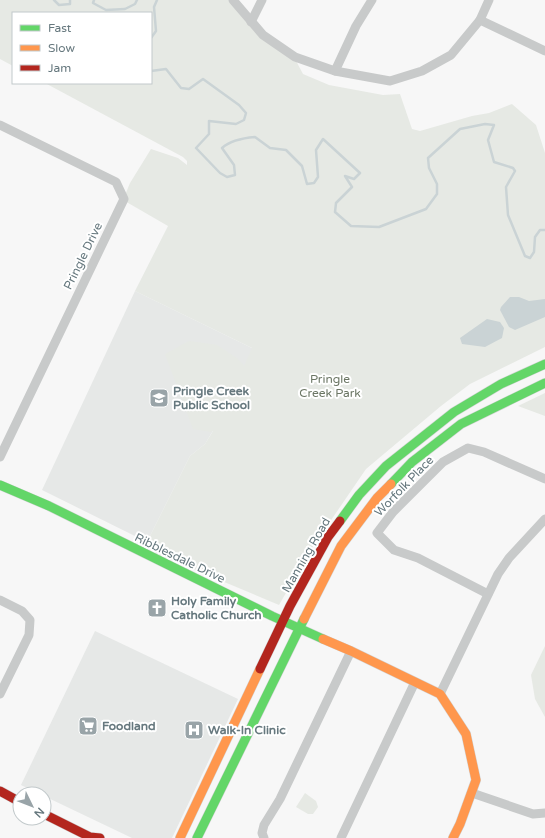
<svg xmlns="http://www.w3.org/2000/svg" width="545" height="838" viewBox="0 0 545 838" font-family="'Varela Round',sans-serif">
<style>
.built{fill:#e6e8e7}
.green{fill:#e6e9e4}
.water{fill:#cad3d5}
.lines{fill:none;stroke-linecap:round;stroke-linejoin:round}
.stream{stroke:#cad3d5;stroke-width:2.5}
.fast-casing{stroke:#d3d4d5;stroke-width:10}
.slow-casing{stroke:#d3d4d5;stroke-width:10}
.jam-casing{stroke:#d3d4d5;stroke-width:10}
.street{stroke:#c8caca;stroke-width:9}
.fast{stroke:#63d668;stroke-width:9}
.slow{stroke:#ff974d;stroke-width:9}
.jam{stroke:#b3261e;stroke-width:9}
.labels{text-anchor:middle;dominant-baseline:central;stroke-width:4;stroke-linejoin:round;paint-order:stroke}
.street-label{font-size:12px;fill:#66787e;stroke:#fff}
.park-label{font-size:12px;fill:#6b7664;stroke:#fff}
.poi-label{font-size:12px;font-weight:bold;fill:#66787e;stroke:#fff;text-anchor:start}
</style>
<rect width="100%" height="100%" fill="#f7f7f7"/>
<g class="built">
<polygon points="135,291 260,352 205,444 190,456 147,542 42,490"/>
<polygon points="95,631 238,699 172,838 132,838 44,796 44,794 39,794 21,785"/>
</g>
<g class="green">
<polygon points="0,0 232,0 251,22 294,57 303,74 329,85 383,95 400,94 412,129 420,131 472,116 489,113 512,104 536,125 545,153 545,347 470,384 441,406 366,469 312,548 279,605 155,553 158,547 147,542 190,456 205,444 213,431 211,432 193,429 165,354 189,341 217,345 237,358 244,366 252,348 135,291 168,226 123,200 130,183 151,149 178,158 187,165 187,161 183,157 45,83 151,83 151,13 13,13 13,66 0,59"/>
<polygon points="545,393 545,416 518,406"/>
<polygon points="545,646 545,717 535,699 531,675"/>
<polygon points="305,793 316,801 318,807 313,814 308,814 296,807"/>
</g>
<g class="water">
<polygon points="510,297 519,297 529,301 545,299 545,317 515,330 509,327 500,310 501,307"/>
<polygon points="487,319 500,322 504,328 502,338 485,347 462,344 460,338"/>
</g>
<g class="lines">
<g class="stream">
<polyline points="54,0 59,5 70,4 70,0"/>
<polyline points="94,0 93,3 106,10 125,9 135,4 137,0"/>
<polyline points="151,38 156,31 154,7 157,0"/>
<path d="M 151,71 L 166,69 L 181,88 L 189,89 L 203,79 L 239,105 L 246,113 L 244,120 L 236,124 L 209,121 L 209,134 L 196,148 L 220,173 L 227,177 L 235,175 L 234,165 L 222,148 C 231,140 243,138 255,137 L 270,148 L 286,150 L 302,166 L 307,184 L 314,183 L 318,177 L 316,150 L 323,139 L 360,173 L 354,179 L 345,176 L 352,187 L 336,203 L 335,212 L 351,226 L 379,227 L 426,209 L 437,194 L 437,184 L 429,168 L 428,158 L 460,129 L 485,124 L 494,125 L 488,140 L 494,162 L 513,168 L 515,171 L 506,187 L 508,215 L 525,256 L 530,258 L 534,252 L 535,237 L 540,230 L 545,230"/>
</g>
<defs>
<g id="fast">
<polyline points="391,484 412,462 461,424 545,383"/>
<polyline points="0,485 49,506 272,616 323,639"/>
<polyline points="340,521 359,495 386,466 454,412 501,384 545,364"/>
<polyline points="197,838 304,619"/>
</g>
<g id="slow">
<polyline points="304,619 341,546 377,498 391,484"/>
<polyline points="323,639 351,651 440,694 466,734 476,780 460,824 453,838"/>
<polyline points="180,838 260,669"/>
</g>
<g id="jam">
<polyline points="260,669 290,606 328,537 340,521"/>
<polyline points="0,791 20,802"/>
<polyline points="44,814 90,837 100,838"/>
</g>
</defs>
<use href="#fast" class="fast-casing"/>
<use href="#slow" class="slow-casing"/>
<use href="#jam" class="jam-casing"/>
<g class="street">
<polyline points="233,0 263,35 295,57 335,71 390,81 422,71 451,55 480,20 489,0"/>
<polyline points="480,20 545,51"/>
<polyline points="251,22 262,0"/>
<polyline points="335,71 356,26 372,0"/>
<polyline points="0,125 116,182 124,199 0,457"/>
<polyline points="488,594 418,558 394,550 377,533 393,512 443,462 468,448 484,452 545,479"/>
<polyline points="0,600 22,611 30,620 29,635 0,694"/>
<polyline points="440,694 498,574 509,558 545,519"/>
<polyline points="472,793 533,814 545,813"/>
<polyline points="264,838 262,833 264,825 280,799 351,651"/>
<polyline points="341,838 415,682"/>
</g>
<use href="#fast" class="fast"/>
<use href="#slow" class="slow"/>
<use href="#jam" class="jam"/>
</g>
<defs>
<symbol id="school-square" viewBox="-11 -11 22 22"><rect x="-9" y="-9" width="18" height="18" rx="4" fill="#99a4a8" stroke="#fff"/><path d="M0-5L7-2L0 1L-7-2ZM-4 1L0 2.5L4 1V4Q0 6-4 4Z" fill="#fff"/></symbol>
<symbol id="church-square" viewBox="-11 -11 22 22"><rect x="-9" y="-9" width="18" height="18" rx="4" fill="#99a4a8" stroke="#fff"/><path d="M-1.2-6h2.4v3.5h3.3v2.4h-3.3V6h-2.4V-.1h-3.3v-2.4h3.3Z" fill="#fff"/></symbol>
<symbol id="supermarket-square" viewBox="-11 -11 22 22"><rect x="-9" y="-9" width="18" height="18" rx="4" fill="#99a4a8" stroke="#fff"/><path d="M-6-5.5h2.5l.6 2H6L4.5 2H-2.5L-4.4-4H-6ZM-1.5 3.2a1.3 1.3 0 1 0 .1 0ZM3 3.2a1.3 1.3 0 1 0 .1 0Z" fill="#fff"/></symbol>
<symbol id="hospital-square" viewBox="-11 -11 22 22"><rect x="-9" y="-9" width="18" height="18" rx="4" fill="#99a4a8" stroke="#fff"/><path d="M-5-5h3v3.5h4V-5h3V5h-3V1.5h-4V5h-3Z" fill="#fff"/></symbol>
</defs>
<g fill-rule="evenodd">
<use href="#school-square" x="148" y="387" width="22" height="22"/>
<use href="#church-square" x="146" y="597" width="22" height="22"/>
<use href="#supermarket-square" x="77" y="715" width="22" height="22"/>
<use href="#hospital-square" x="183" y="719" width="22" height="22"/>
</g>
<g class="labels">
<g class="street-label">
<text transform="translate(83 256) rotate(-64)">Pringle Drive</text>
<text transform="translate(404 486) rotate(-46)">Worfolk Place</text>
<text transform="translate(306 555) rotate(-60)">Manning Road</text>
<text transform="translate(180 558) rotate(26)">Ribblesdale Drive</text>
</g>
<g class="park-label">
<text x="330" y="379">Pringle<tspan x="330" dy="14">Creek Park</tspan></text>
</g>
<g class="poi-label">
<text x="173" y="391">Pringle Creek<tspan x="173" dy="14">Public School</tspan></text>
<text x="171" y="601">Holy Family<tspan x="171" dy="14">Catholic Church</tspan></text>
<text x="102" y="726">Foodland</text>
<text x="208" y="730">Walk-In Clinic</text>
</g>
</g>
<rect x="12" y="12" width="140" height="72" fill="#ffffff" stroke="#c2c9cb"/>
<rect x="20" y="25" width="20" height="6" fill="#63d668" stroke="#c2c9cb"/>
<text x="48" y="32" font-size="12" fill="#66787e">Fast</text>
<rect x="20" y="45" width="20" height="6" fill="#ff974d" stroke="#c2c9cb"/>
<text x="48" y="52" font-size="12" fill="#66787e">Slow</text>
<rect x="20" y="65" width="20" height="6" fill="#b3261e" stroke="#c2c9cb"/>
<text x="48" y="72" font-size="12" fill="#66787e">Jam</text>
<g transform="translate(32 806) rotate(133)"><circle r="19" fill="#ffffff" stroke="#c2c9cb"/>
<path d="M0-3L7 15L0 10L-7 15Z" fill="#99a4a8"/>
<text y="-6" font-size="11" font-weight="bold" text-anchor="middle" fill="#66787e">N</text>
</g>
</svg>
